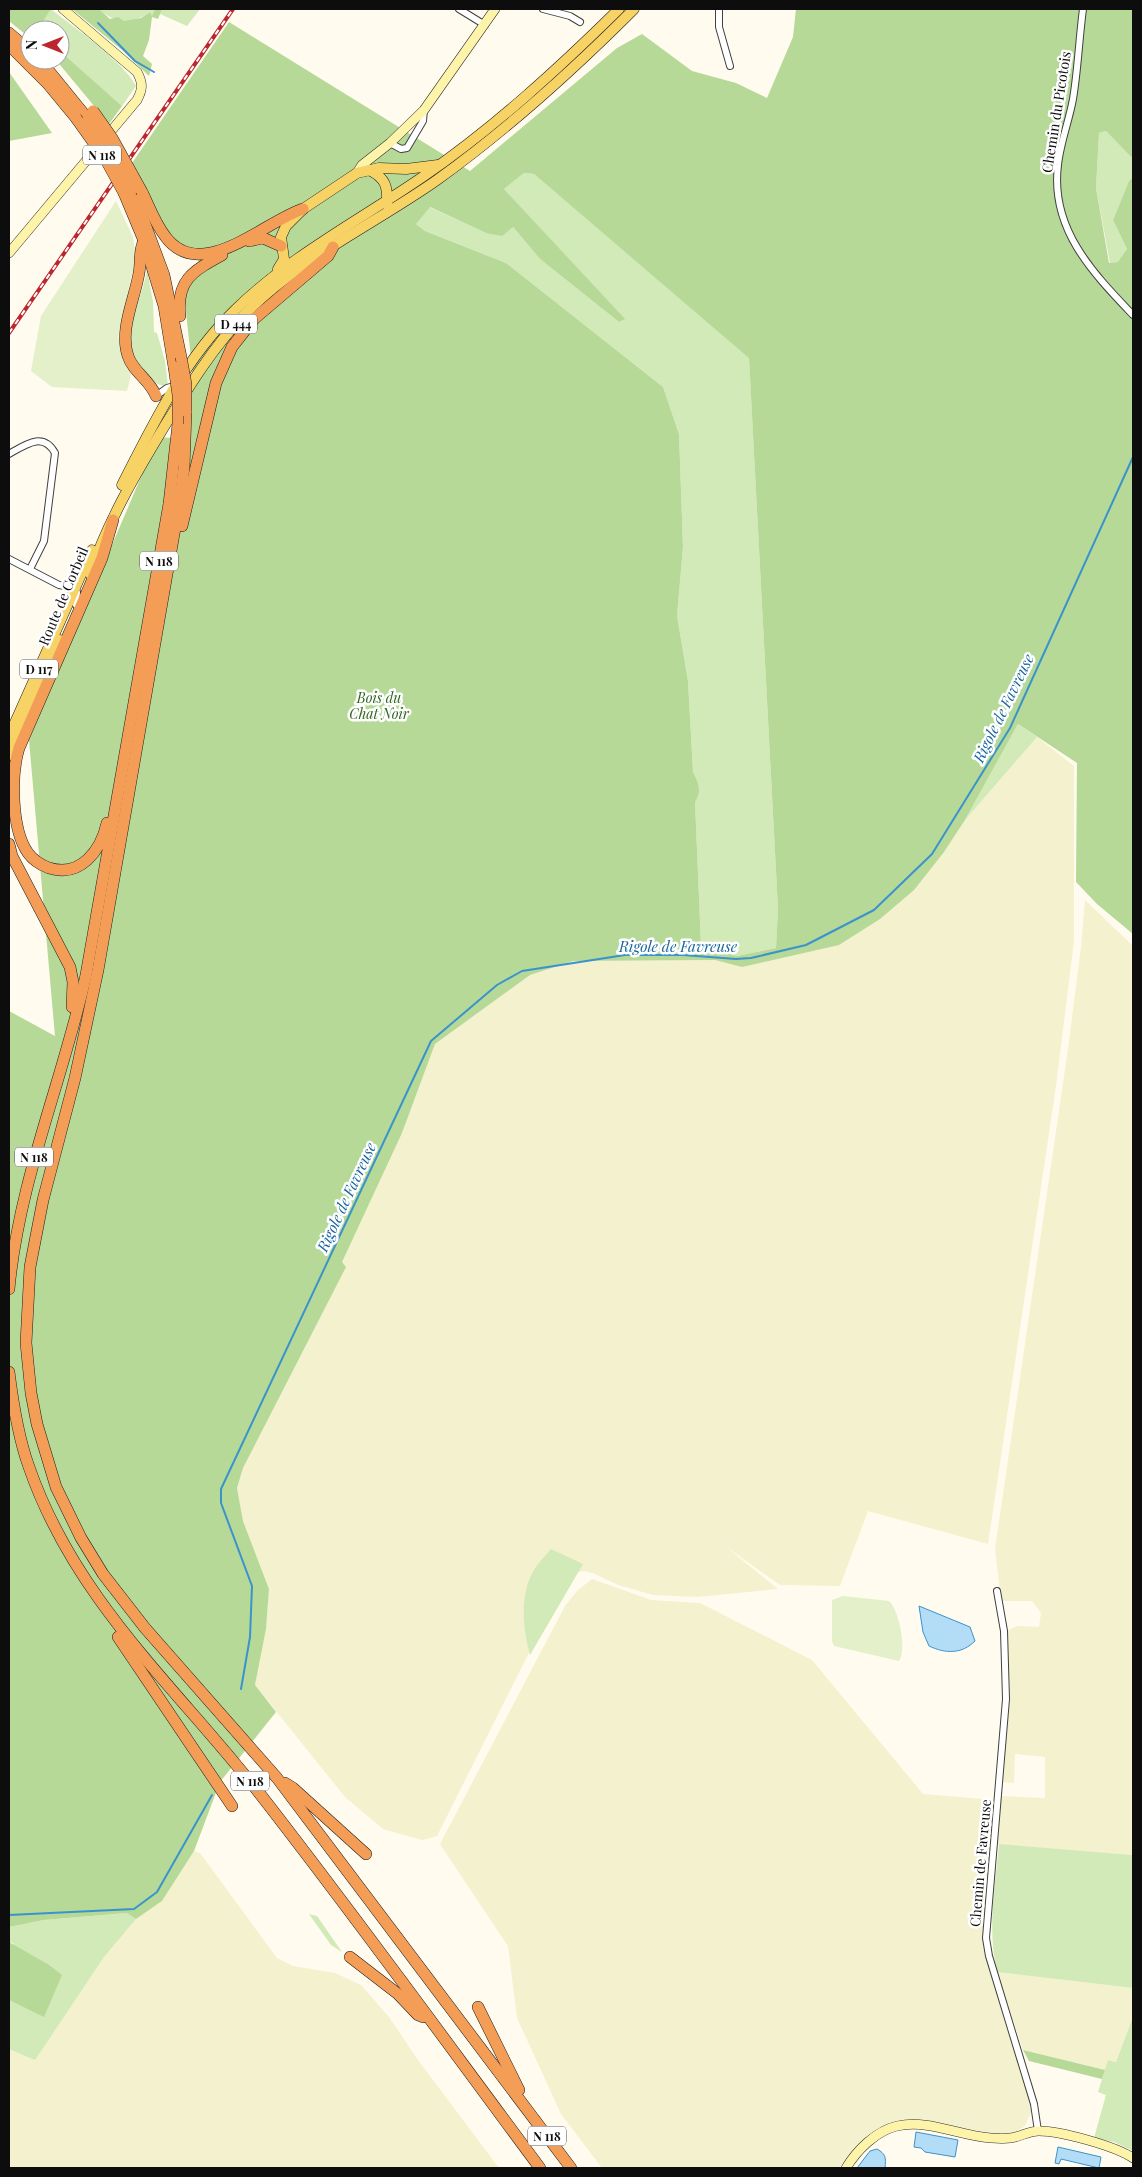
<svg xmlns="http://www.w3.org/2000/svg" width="1142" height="2177" viewBox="0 0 1142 2177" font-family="'Playfair Display',serif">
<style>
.farmland{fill:#f4f1ce}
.green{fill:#d2e9b8}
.forest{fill:#b6d997;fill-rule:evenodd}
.pitch{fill:#e3f0c9}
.water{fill:#b3ddf6;stroke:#3a93cc}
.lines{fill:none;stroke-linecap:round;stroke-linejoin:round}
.stream{stroke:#3a93cc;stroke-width:2}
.street-casing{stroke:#404040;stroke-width:8}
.secondary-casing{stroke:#2f2f2f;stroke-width:10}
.primary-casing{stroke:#1e1e1e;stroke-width:11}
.highway-casing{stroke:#1e1e1e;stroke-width:12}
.street{stroke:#fff;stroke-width:6}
.secondary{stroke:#fef4a9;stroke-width:9}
.primary{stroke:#f7d265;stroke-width:10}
.highway{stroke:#f39d57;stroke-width:11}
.rail-casing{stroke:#bc262f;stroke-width:4}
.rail{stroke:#fff;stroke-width:2;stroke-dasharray:5.5;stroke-linecap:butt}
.highway-bridge-casing{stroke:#1e1e1e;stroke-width:12;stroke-linecap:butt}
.highway-bridge{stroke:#f39d57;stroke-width:11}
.labels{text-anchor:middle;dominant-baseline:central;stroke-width:5;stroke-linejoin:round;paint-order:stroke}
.shield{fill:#fff;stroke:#565656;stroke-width:1}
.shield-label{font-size:12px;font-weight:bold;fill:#0d0d0d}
.street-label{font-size:14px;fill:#0d0d0d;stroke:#fff}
.park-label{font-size:14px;font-style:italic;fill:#2d651e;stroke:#fff}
.water-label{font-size:15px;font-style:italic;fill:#17659e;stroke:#fff}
</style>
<rect width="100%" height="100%" fill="#fffbee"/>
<g class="farmland">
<polygon points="1037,737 1074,766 1074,941 1056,1086 988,1544 868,1511 840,1586 780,1585 725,1546 778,1589 697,1597 653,1595 618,1585 593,1573 583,1571 572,1574 564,1583 437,1836 422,1840 383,1829 345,1797 255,1685 266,1629 269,1589 243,1521 237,1488 243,1468 402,1133 435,1044 530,975 573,961 715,960 742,967 944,852 965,820"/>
<polygon points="1085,900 1133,946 1133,1855 995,1844 1000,1796 1045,1798 1045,1757 1015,1754 1014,1783 1001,1782 1008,1696 1007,1631 1017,1626 1039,1627 1041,1613 1032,1601 1001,1601 995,1549 1068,1049 1081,947"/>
<polygon points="592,1579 651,1600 700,1603 812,1660 923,1794 995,1800 985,1916 987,1950 1032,2109 1025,2126 1014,2133 996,2134 977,2132 921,2119 903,2119 864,2140 839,2168 602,2168 561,2114 517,2018 508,1946 440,1844 565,1606 577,1591"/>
<polygon points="194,1851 200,1853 277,1958 293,1966 335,1973 361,1985 389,2017 418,2060 499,2168 9,2168 9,2049 35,2059 104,1957 136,1919 162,1901"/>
<polygon points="997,1972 1133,1988 1133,2017 1116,2062 1108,2060 1105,2070 1023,2050"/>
</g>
<g class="green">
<path d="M 51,9 C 74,28 123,61 136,86 L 122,106 L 60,51 L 60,30 L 36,29 Z"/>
<path d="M 99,9 L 155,9 L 152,17 L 150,12 C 131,25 115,24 99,9 Z"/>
<polygon points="162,9 200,9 187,26 160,14"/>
<polygon points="1106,131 1133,159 1133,177 1129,181 1113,220 1127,249 1119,262 1110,263 1096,188 1099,133"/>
<path d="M 524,173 L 534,174 L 749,357 L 778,909 L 776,948 L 737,956 L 701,945 L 695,802 C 702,792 699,783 693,772 L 688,681 L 677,616 L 683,547 L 679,434 L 663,387 L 506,263 L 425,231 L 416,224 L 429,207 L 486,233 L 512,226 L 540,259 L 619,322 L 624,319 L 504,189 Z"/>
<path d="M 147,270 L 153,302 L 154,332 L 157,333 L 165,361 L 168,386 C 159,387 151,380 145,373 C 142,370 137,366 135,362 C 121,337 143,296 147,270 Z"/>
<polygon points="1018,724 1037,737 965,820"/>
<path d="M 551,1549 L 583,1564 L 530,1655 C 523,1629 519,1595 534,1570 C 538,1563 545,1556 551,1549 Z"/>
<path d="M 999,1844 L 1133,1855 L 1133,1988 L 997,1972 C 987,1929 995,1887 999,1844 Z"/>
<polygon points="127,1913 136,1919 104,1957 35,2060 9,2049 9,2000 44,2016 13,1943 9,1942 9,1927 44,1920"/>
<polygon points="309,1914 317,1916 342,1952 331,1945"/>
<polygon points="1133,2017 1133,2151 1114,2142 1094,2138 1106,2095 1098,2092 1108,2060 1116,2062"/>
</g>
<g class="forest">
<polygon points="9,9 51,9 37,30 30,30 30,38 9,21"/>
<polygon points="72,9 99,9 110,19 118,17 124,21 141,18 150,12 152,16 155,9 162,9 158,19 152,17 149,40 143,56 152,64 149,76 122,50"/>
<path d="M 796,9 L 1133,9 L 1133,159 L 1106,131 L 1099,133 L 1096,188 L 1109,263 L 1118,262 L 1127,249 L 1113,220 L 1129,181 L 1133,177 L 1133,934 L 1097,904 L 1076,882 L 1077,763 L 1018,724 L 965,820 L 944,852 L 914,890 L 880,919 L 839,945 L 742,967 L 715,960 L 573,961 L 530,975 L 435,1044 L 402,1133 L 342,1262 L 346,1267 L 243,1468 L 237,1488 L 243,1521 L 269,1589 L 266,1629 L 255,1685 L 276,1712 L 220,1782 L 194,1851 L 162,1901 L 136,1919 L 127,1913 L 44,1920 L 9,1927 L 9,1011 L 55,1036 L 29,740 L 158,437 L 171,438 L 194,387 L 184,293 L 199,271 L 198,252 L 181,247 L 168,236 L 132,163 L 229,22 L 470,171 L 617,48 L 642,34 L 692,71 L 736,83 L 767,98 L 793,37 ZM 524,173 L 534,174 L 749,358 L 778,909 L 776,948 L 737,956 L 701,945 L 695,802 C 702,792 699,783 693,772 L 688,681 L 677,616 L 683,547 L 679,434 L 663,387 L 506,263 L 425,231 L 416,224 L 430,207 L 486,233 L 502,236 L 513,227 L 540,259 L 619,322 L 625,319 L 504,189 Z"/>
<polygon points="60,51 122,106 109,124 56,60 60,60"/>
<polygon points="9,72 52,133 9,141"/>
<polygon points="9,1942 49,1965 62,1975 44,2017 9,2000"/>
<polygon points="1023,2050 1105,2070 1102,2079 1029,2061"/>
</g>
<g class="pitch">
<polygon points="116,201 133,237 136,257 118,337 131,375 127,391 52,387 31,371 41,316"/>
<path d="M 843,1596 L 889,1601 C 899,1610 907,1650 899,1661 L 834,1646 L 832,1641 L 832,1600 Z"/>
</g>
<g class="water">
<path d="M 919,1606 L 970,1627 L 975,1641 C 962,1654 946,1654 929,1646 L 923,1632 Z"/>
<polygon points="916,2132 958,2140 955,2157 925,2152 921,2148 914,2147"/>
<polygon points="1058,2147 1101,2157 1099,2168 1061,2159 1059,2164 1055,2163"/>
<path d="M 877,2149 C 886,2154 886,2158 885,2168 L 857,2168 L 870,2151 Z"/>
</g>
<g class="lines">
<g class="stream">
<polyline points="98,23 135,61 154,72"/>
<polyline points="241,1689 250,1637 252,1586 221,1503 221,1489 431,1041 497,985 522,971 625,955 683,955 736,959 751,958 806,945 874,910 932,854 1010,728 1133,457"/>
<polyline points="9,1915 134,1909 157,1892 212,1795"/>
</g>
<defs>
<g id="street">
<polyline points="459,9 485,25"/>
<polyline points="543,9 570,16 580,22"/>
<polyline points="719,9 719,27 730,66"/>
<path d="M 1083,9 C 1079,39 1078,69 1073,99 C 1069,121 1060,144 1058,165 C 1050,229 1093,273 1133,315"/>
<polyline points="390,143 401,149 407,148 423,121 424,110"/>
<polyline points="156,396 167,388 174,386"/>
<path d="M 9,454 C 25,445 43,431 55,453 L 44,541 L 30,569"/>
<polyline points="9,559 59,585 75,588 77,592 76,605"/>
<polyline points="997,1591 1004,1631 1006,1699 986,1938 989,1956 1034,2104 1038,2131"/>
</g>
<g id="secondary">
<polyline points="357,173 362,165 390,143 424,110 495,9"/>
<path d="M 9,253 L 137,100 C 143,89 143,83 137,72 L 63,9"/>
<path d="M 846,2168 C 857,2150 876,2131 897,2126 C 929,2119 959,2136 991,2138 C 997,2138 1004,2139 1010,2138 C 1020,2137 1028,2131 1039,2131 C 1061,2131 1115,2146 1133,2158"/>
</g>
<g id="primary">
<path d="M 369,170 C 386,178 388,187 387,205"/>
<polyline points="278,269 284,259 281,237 286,226 303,209 357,173 379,168 406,169 438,165"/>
<path d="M 122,485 C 153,424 184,360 234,311 C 290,256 360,220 424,176 C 495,127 558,69 619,9"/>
<path d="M 90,574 C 108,521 135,475 164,427 C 188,388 211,350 243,316 C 298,259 373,225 437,180 C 508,129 572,71 634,9"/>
<polyline points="9,736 92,550"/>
<polyline points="9,755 60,640"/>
</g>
<g id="highway">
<polyline points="9,33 30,51"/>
<polyline points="9,45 48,84 76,118"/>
<polyline points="40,60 88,119"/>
<polyline points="132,189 164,275 181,357"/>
<path d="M 142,192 C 149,206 155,223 165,236 C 200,285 265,221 303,209"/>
<polyline points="124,193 144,241 164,306 174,367"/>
<polyline points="249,241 263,238 281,246"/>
<path d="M 143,243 C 139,252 141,262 139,273 C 135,298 119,330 128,356 C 133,372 150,380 156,396"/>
<path d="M 180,316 C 176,280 193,271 222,255"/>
<polyline points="186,411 184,468 179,505 98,970 75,1078 43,1200 30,1267 26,1343 31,1393 37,1424 56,1487 81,1538 103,1574 145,1628 277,1778 571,2168"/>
<polyline points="182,526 216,383 232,347 254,319 328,256 333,247"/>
<path d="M 107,823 C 101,850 81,878 49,868 C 41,865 33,860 28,853 C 11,829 11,774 19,748 L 102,558 L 113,520"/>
<polyline points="9,844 12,856 70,967 73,982 72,1007"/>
<path d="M 9,1289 C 19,1180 63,1080 86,975 L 169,504 L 178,424"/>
<path d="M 9,1372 C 13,1404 18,1437 29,1467 C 75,1600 176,1687 260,1794 C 356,1917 447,2043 540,2168"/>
<polyline points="118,1637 232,1806"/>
<polyline points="285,1783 293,1788 366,1854"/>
<polyline points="350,1957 398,1994 418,2015 423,2017"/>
<polyline points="478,2007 519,2090"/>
</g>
</defs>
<use href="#street" class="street-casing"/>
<use href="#secondary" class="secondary-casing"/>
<use href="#primary" class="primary-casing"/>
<use href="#highway" class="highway-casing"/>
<use href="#street" class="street"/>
<use href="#secondary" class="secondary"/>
<use href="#primary" class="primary"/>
<use href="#highway" class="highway"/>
<defs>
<polyline id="rail" points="9,333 233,9"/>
</defs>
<use href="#rail" class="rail-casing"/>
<use href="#rail" class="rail"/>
<defs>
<g id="highway-bridge">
<polyline points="93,111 112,138 142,192"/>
<polyline points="76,118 106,160 124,193"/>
<polyline points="88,119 105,141 132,189"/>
<polyline points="181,357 186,384 186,411"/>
<polyline points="174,367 178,395 178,424"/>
</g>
</defs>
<use href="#highway-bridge" class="highway-bridge-casing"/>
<use href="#highway-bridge" class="highway-bridge"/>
</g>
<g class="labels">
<g class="shield">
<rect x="83" y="145.5" width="38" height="19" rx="4"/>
<rect x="215" y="314.5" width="42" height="19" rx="4"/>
<rect x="140" y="551.5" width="38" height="19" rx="4"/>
<rect x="20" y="659.5" width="38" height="19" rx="4"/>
<rect x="15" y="1147.5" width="38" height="19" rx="4"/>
<rect x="231" y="1771.5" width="38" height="19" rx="4"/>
<rect x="528" y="2126.5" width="38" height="19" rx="4"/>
</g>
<g class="shield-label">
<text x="102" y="155">N 118</text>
<text x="236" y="324">D 444</text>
<text x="159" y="561">N 118</text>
<text x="39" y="669">D 117</text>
<text x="34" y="1157">N 118</text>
<text x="250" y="1781">N 118</text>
<text x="547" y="2136">N 118</text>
</g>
<g class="street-label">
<text transform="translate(1056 112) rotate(-81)">Chemin du Picotois</text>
<text transform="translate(63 596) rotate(-67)">Route de Corbeil</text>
<text transform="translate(980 1863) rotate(-85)">Chemin de Favreuse</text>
</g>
<g class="park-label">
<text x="379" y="697">Bois du<tspan x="379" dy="16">Chat Noir</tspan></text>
</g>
<g class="water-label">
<text transform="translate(1003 708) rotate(-64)">Rigole de Favreuse</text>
<text x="678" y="946">Rigole de Favreuse</text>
<text transform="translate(346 1197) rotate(-65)">Rigole de Favreuse</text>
</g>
</g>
<rect width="1142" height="2177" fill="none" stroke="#0d0d0d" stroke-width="20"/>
<g transform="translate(45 45) rotate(270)"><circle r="24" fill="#ffffff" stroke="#9e9e9e"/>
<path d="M0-4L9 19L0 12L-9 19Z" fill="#bc262f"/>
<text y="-8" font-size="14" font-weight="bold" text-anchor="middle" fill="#0d0d0d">N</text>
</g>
</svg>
